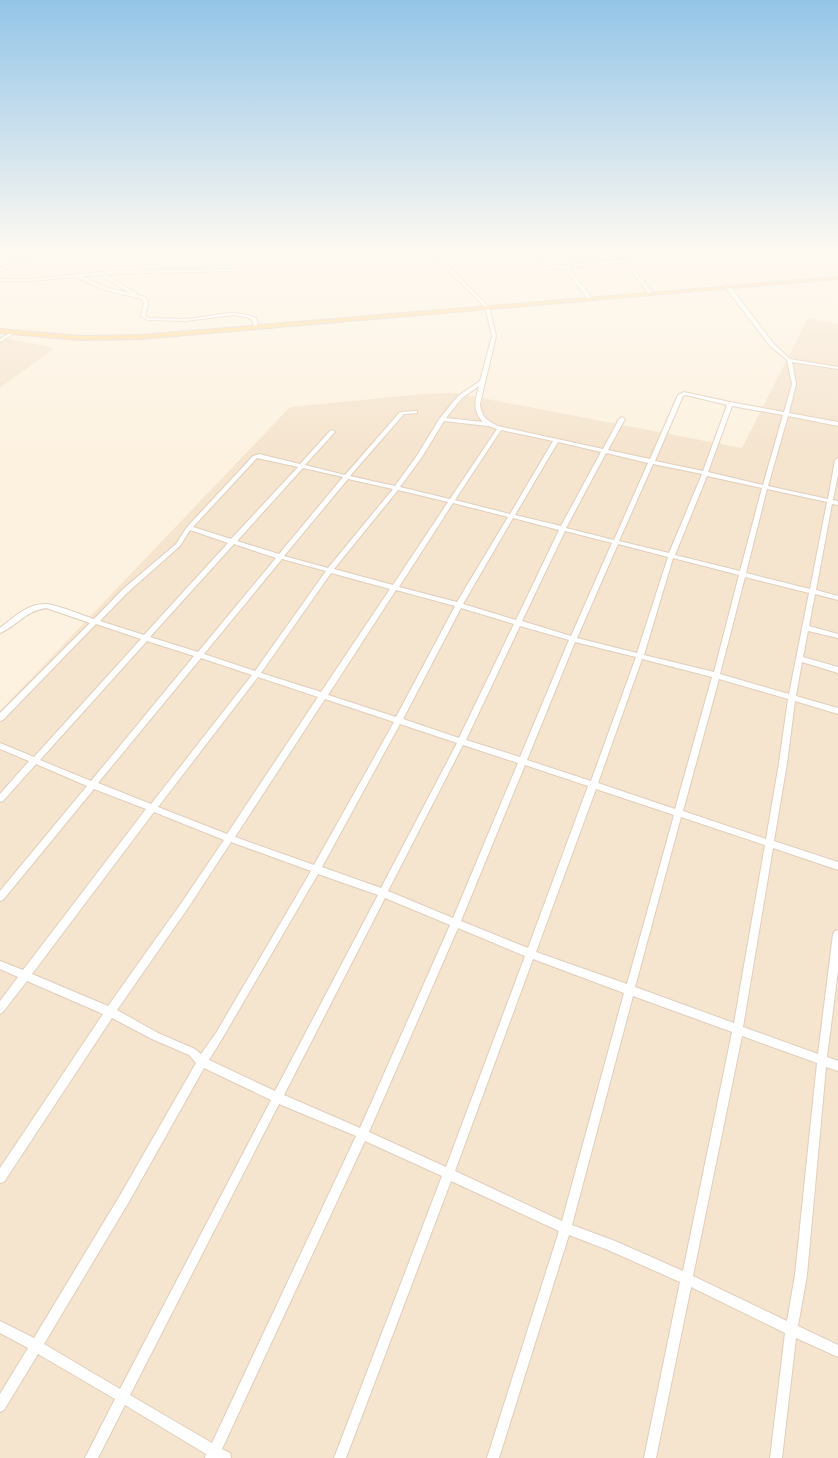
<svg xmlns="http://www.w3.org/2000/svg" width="838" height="1458" viewBox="0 0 838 1458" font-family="'Work Sans',sans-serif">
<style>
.residential{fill:#f5e4ce}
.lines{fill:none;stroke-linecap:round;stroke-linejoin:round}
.minor-casing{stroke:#e1cebb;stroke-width:2}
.major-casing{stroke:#dbd3cf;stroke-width:2}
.minor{fill:#fff;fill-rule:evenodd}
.major{fill:#ffd995;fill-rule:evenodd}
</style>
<rect width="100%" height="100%" fill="#fdf2e0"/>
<g class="residential">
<polygon points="808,318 838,324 838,1458 0,1458 0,711 290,407 424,394 456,393 742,448"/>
<polygon points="0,337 54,348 0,388"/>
</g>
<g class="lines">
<defs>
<g id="minor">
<polygon points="36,251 41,251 0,272 0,269"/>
<path d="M 429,251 L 433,251 L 489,307 L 496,336 L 480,404 C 481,416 487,421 498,426 L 603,449 L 619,419 L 622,417 L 625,419 L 608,450 L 650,459 L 678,395 L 684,392 L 730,402 L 784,412 L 792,384 L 787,360 L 770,346 L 725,287 L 725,286 L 727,285 L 729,285 L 774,344 L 790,359 L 838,367 L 838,369 L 792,362 L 796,384 L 789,413 L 838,422 L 838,426 L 788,416 L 768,486 L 828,499 L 835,460 L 838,458 L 838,475 L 833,500 L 838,501 L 838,505 L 832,504 L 816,590 L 838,596 L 838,600 L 815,594 L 809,626 L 838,634 L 838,638 L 808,631 L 803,657 L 838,667 L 838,673 L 802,662 L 796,696 L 838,708 L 838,714 L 795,701 L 787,763 L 774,841 L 838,862 L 838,870 L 773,848 L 743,1027 L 818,1054 L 833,934 L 835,931 L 838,930 L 838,971 L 827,1057 L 838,1061 L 838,1071 L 826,1067 L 807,1275 L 798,1326 L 838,1345 L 838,1357 L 796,1338 L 782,1458 L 770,1458 L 785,1333 L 691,1287 L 656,1458 L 644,1458 L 680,1282 L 608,1250 L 569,1235 L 499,1458 L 487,1458 L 559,1231 L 451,1181 L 346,1458 L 334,1458 L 442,1176 L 365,1141 L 222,1449 L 230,1453 L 231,1458 L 205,1458 L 206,1454 L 125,1405 L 98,1458 L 85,1458 L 115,1399 L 38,1354 L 4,1410 L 0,1412 L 0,1394 L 28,1348 L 0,1333 L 0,1321 L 34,1338 L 122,1192 L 196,1063 L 189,1055 L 152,1039 L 112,1018 L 4,1182 L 0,1183 L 0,1168 L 103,1014 L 27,981 L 3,1012 L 0,1014 L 0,1001 L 18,977 L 0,969 L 0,961 L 23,970 L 146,809 L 94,789 L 3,900 L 0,901 L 0,891 L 87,786 L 36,764 L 3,801 L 0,802 L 0,794 L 29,761 L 0,749 L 0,743 L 34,757 L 141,639 L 96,624 L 3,720 L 0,721 L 0,713 L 90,623 L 46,608 C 25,611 17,626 0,633 L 0,628 C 13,618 27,604 45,604 C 55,604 82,615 94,619 L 123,589 L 176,544 L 187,527 L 253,456 L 259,454 L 300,464 L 330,431 L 332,430 L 335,432 L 334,433 L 305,465 L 345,475 L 400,412 L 417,411 L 417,413 L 404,414 L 350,476 L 395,486 L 416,457 L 440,418 L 458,396 L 480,381 L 492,336 L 485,307 ZM 479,386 C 475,400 472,410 483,422 L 446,418 L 462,398 ZM 686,395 L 727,405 L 703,471 L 655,461 L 683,396 ZM 732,406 L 783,415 L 763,485 L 708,472 ZM 444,421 L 488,426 L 497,429 L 450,499 L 400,487 L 422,457 ZM 501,430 L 553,441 L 510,514 L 455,500 ZM 558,442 L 601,452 L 561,526 L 515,515 ZM 606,453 L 648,463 L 614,540 L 566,528 ZM 257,458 L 298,467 L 231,539 L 193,527 ZM 653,464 L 702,474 L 669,553 L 619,541 ZM 303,468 L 343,477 L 279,554 L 237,541 ZM 707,476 L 762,488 L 740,571 L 675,555 ZM 348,479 L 393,489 L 328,568 L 284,556 ZM 767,489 L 827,502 L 810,589 L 746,573 ZM 398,490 L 448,502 L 393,585 L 334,569 ZM 453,503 L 508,517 L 457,602 L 399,587 ZM 513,518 L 559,530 L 516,620 L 463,604 ZM 190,530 L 228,543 L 144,635 L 100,621 L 127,593 L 180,546 ZM 565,531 L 612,543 L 571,636 L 522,621 ZM 234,544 L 276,558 L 198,652 L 150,637 ZM 618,544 L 668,557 L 637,653 L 577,638 ZM 673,558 L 739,575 L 714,672 L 644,655 ZM 282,559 L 326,571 L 255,671 L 204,654 ZM 331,573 L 390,589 L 321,692 L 261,673 ZM 745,577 L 809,593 L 789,694 L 720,674 ZM 396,590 L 455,606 L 396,717 L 328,695 ZM 461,608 L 514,624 L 459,738 L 403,719 ZM 520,626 L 569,640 L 520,757 L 466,740 ZM 147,641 L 194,656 L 91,781 L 40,760 ZM 575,642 L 636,657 L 591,781 L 527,760 ZM 201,658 L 252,675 L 151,804 L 98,783 ZM 642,659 L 712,677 L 675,809 L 598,783 ZM 258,677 L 318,697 L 227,834 L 158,807 ZM 719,679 L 788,699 L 779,763 L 766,839 L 683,811 ZM 325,699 L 394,722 L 314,865 L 235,837 ZM 400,724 L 457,743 L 381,888 L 322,867 ZM 463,745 L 518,763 L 453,918 L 388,891 ZM 525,765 L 588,786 L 528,948 L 461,921 ZM 596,789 L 674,815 L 627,984 L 536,952 ZM 154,812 L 224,840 L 182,902 L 108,1006 L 32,974 ZM 681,817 L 765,845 L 734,1023 L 635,987 ZM 231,842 L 311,871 L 216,1033 L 201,1054 L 195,1049 L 158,1033 L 117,1010 L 188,908 ZM 318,874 L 378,895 L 275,1091 L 209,1060 L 222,1039 ZM 385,898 L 450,925 L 360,1128 L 284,1095 ZM 458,928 L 525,956 L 446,1167 L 369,1132 ZM 533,959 L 624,993 L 562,1221 L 455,1171 ZM 633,996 L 732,1032 L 683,1271 L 615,1241 L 572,1225 ZM 742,1036 L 817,1063 L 795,1275 L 787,1321 L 693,1276 ZM 204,1068 L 271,1100 L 120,1389 L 44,1344 L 130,1200 ZM 279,1104 L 356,1136 L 212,1443 L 130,1395 Z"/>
<path d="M 525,251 L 529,251 L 538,263 L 547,267 L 622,260 L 615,251 L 619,251 L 653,293 L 649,294 L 624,262 L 568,267 L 592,298 L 588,299 L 564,268 C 540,270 540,271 525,251 Z"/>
<path d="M 236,269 L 237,269 L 237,271 L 104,274 L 136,293 L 136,295 L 146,297 L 148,304 L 145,316 L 149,318 C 161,318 173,319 185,319 C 208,318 233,307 256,318 L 259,329 L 255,329 L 252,320 L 247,317 L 233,315 L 186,321 L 148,320 L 141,316 L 144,304 L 142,299 L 105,290 L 75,277 L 32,281 L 0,281 L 0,279 L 32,279 L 112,271 ZM 100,275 L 130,293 L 108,288 L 81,276 Z"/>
<polygon points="11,332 15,333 0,342 0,339"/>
</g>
<polygon id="major" points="838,277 838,279 141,339 79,340 0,333 0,329 79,336 141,335"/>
</defs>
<use href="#minor" class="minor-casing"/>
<use href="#major" class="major-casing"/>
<use href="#minor" class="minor"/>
<use href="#major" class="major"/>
</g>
<linearGradient id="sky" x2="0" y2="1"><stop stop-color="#93c5e8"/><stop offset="0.55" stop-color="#fef9f1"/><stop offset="1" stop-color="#fef9f1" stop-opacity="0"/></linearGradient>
<rect width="838" height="455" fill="url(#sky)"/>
</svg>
